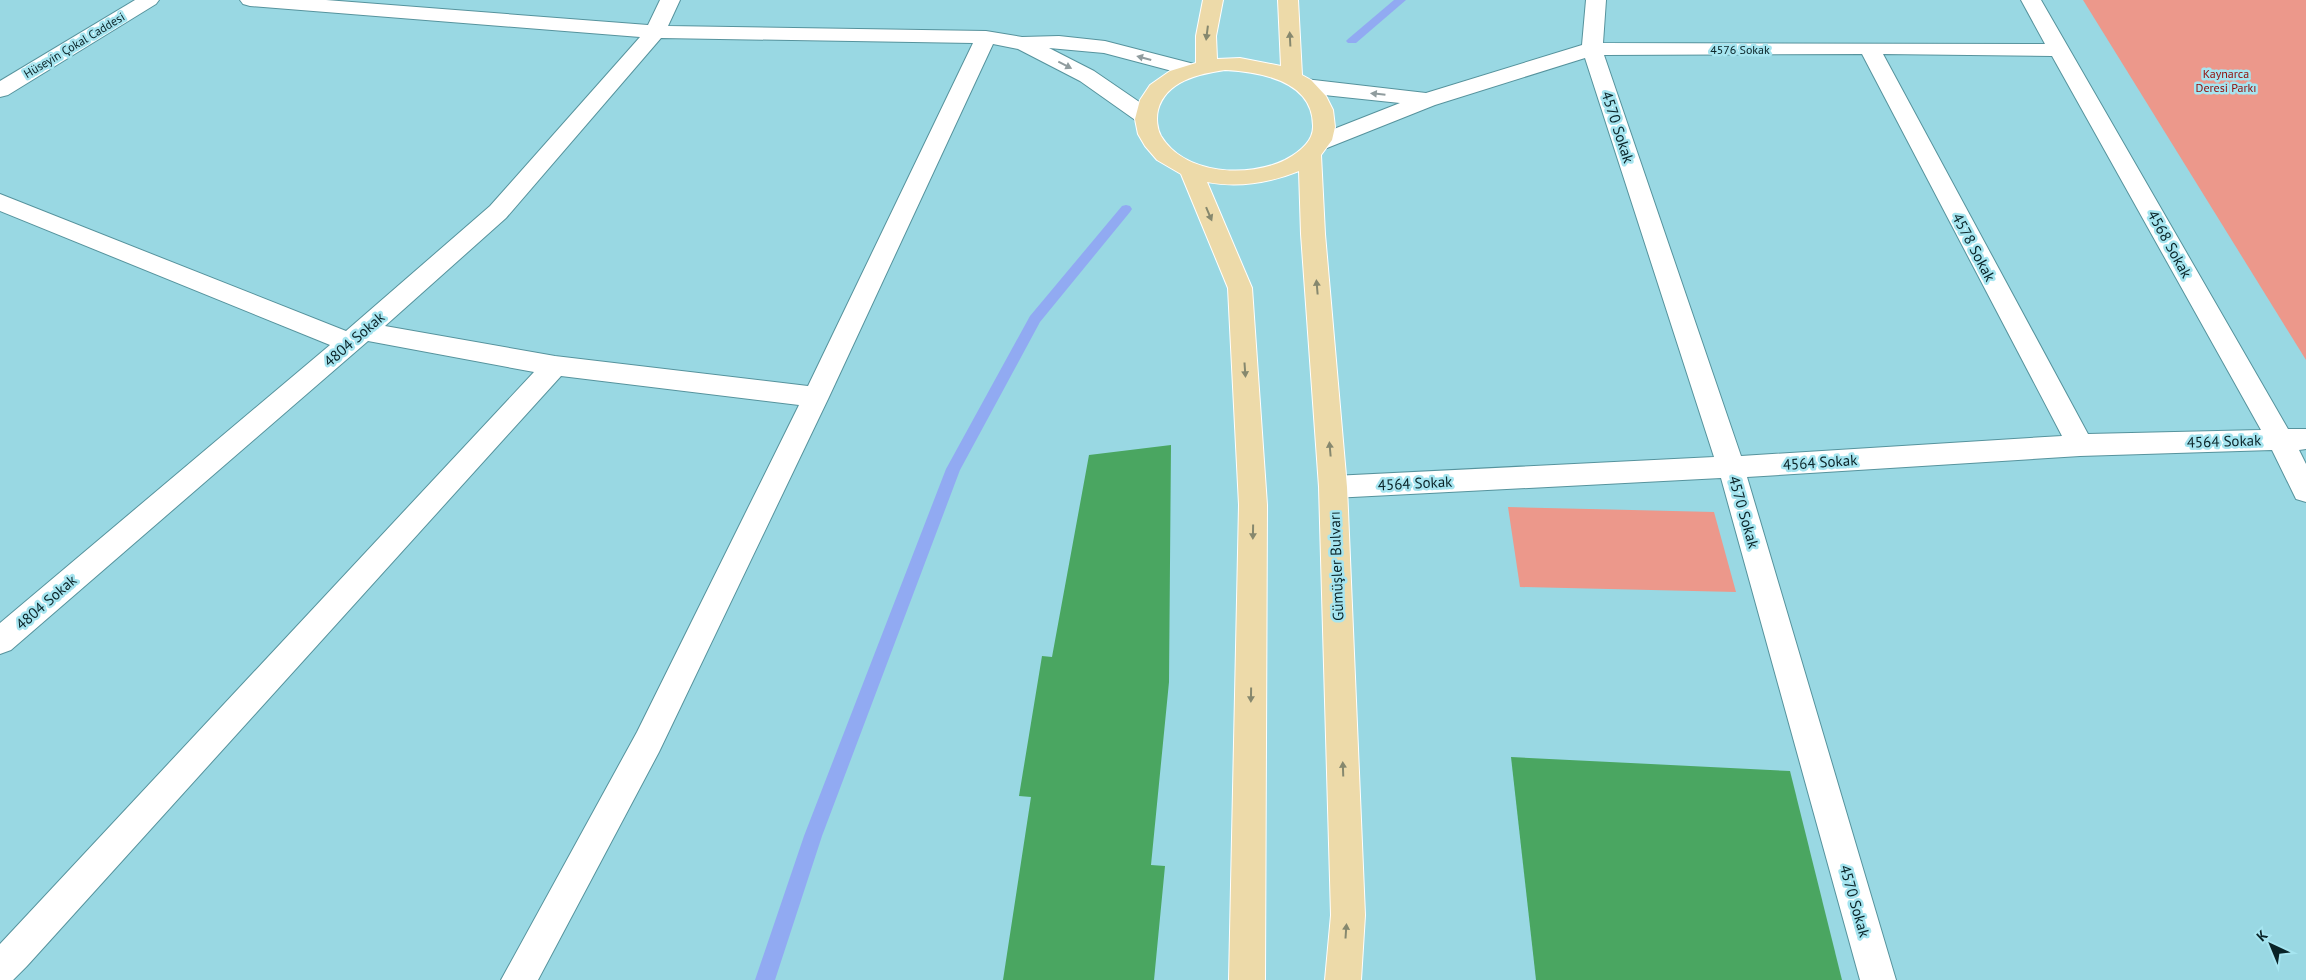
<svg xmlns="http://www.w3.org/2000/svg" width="2306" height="980" viewBox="0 0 2306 980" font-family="'PT Sans',sans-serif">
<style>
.green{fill:#ec988b}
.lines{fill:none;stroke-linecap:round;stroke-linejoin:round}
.stream{fill:#91aaf2;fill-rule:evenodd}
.building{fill:#4aa661}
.minor-casing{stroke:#56939d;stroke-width:2}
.major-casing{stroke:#fff;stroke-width:2}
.minor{fill:#fff;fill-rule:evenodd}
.major{fill:#eddaa9;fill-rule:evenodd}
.oneway{fill:#86886e}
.oneway2{fill:#909c9e}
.labels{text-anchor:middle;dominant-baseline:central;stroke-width:5;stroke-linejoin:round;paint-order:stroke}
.far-street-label{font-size:12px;fill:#092327;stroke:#a6e5f0}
.far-park-label{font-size:12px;fill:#920c07;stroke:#a6e5f0}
.street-label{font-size:15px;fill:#092327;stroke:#a6e5f0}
</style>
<rect width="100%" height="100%" fill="#99d8e3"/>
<g class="green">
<polygon points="2083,0 2306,0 2306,360"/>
<polygon points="1508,507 1714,512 1736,592 1520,587"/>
</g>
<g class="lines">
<g class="stream">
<polygon points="1394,0 1406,0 1356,43 1348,43 1346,41 1348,39"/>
<polygon points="1126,205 1130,206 1132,209 1130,212 1040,322 960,470 822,836 775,980 755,980 804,836 946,469 1030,316 1122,206"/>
</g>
</g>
<g class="building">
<polygon points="1171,445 1169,682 1151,865 1165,866 1154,980 1003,980 1031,797 1019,796 1042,656 1052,657 1089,455"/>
<polygon points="1511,757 1790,771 1842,980 1536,980"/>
</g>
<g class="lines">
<defs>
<g id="minor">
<polygon points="135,0 159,0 156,4 8,95 0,97 0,81"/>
<path d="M 240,0 L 326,0 L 648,25 L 660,0 L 680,0 L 668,26 L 986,31 L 1022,37 L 1059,36 L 1105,41 L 1198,65 L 1201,70 L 1198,75 L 1191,76 L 1104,53 L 1049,48 L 1094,71 L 1154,112 L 1157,117 L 1154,122 L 1146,124 L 1138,122 L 1080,81 L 1018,49 L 993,44 L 829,397 L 659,752 L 538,980 L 501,980 L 637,732 L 799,405 L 561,376 L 27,966 L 13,980 L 0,980 L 0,944 L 534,372 L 368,341 L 11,650 L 0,654 L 0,623 L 330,345 L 0,211 L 0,194 L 346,331 L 490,206 L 640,37 L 250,6 L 243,4 ZM 661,38 L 973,43 L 808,386 L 555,356 L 385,326 L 506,218 Z"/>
<path d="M 1586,0 L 1606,0 L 1603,43 L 2045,44 L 2021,0 L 2041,0 L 2288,429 L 2306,429 L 2306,449 L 2299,450 L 2306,464 L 2306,502 L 2296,499 L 2272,450 L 2080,456 L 1747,477 L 1896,980 L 1860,980 L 1721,478 L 1333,498 L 1323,495 L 1319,487 L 1323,479 L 1333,476 L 1714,457 L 1585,58 L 1435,105 L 1327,148 L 1319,150 L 1311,148 L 1308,143 L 1311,138 L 1400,103 L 1305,93 L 1298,91 L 1294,86 L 1298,81 L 1305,79 L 1426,93 L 1582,45 ZM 1862,54 L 2062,436 L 1741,456 L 1604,55 ZM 1883,54 L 2052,56 L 2261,430 L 2088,434 Z"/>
</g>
<path id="major" d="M 1203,0 L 1223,0 L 1216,36 L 1217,59 L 1240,58 L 1281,66 L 1278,0 L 1298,0 L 1302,75 L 1311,80 L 1326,96 L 1333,110 L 1335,127 L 1332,140 L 1321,155 L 1325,234 L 1347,487 L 1365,915 L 1361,980 L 1325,980 L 1331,915 L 1319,487 L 1301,234 L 1299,171 C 1269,183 1239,188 1207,182 L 1252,288 L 1267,505 L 1265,980 L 1229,980 L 1239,505 L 1228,288 L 1181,174 L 1157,160 L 1145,146 L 1138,134 L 1135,119 L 1140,100 L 1150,85 L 1170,71 L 1196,63 L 1196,36 ZM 1225,70 C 1261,72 1314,81 1313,127 C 1313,142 1298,153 1285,160 C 1248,178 1185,175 1161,136 C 1157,129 1156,118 1158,110 C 1166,81 1198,74 1225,70 Z"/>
</defs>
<use href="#minor" class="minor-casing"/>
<use href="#major" class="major-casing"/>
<use href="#minor" class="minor"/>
<use href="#major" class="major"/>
</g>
<defs><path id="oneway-solid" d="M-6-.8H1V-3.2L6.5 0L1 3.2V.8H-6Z" transform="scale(1.25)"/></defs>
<g class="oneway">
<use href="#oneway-solid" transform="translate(1207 33) rotate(97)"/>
<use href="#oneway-solid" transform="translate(1290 39) rotate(-93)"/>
<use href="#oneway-solid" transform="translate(1209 214) rotate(67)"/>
<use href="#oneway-solid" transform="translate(1317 287) rotate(-95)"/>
<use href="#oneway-solid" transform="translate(1245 370) rotate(86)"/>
<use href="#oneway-solid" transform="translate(1330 449) rotate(-95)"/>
<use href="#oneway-solid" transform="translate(1253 532) rotate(91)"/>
<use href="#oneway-solid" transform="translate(1251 695) rotate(91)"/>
<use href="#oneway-solid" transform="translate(1343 769) rotate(-92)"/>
<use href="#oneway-solid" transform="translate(1346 931) rotate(-86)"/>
</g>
<g class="oneway2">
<use href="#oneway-solid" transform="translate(1144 58) rotate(-165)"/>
<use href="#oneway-solid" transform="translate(1065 65) rotate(27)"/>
<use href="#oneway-solid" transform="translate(1378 94) rotate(-174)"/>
</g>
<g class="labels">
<g class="far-street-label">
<text transform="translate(74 45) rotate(-31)">Hüseyin Çokal Caddesi</text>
<text x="1740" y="49">4576 Sokak</text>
</g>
<g class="far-park-label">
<text x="2226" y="73">Kaynarca<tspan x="2226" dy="14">Deresi Parkı</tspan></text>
</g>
<g class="street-label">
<text transform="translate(1618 127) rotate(72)">4570 Sokak</text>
<text transform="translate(2170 244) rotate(61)">4568 Sokak</text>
<text transform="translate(1974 247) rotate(62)">4578 Sokak</text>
<text transform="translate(354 339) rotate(-41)">4804 Sokak</text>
<text transform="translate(2224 441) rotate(-2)">4564 Sokak</text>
<text transform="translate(1820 462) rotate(-4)">4564 Sokak</text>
<text transform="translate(1415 483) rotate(-3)">4564 Sokak</text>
<text transform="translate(1744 512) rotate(74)">4570 Sokak</text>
<text transform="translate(1336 566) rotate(-92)">Gümüşler Bulvarı</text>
<text transform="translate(46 602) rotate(-41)">4804 Sokak</text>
<text transform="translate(1855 901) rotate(74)">4570 Sokak</text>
</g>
</g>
<g transform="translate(2271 945) rotate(316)" stroke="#a6e5f0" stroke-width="4" paint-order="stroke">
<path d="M0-4L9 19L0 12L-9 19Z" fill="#092327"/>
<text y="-8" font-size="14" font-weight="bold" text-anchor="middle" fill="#092327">K</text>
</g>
</svg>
